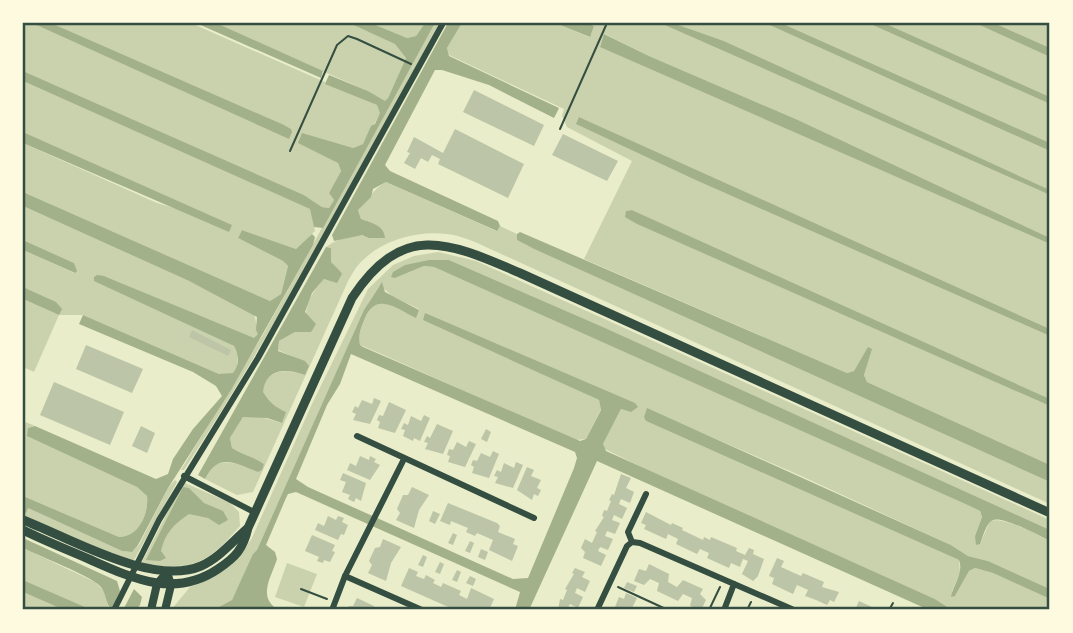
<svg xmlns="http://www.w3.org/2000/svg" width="1073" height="633" viewBox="0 0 1073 633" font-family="'Open Sans',sans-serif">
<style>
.green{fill:#cad2ad}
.water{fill:#a3b18a;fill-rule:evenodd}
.building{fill:#bcc5a7}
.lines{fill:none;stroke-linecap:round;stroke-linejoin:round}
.path{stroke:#344e41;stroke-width:2}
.minor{stroke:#344e41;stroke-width:6}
.tertiary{stroke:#344e41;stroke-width:8}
.secondary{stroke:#344e41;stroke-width:9}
.neatline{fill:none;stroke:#344e41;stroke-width:2.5}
</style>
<rect width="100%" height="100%" fill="#e9edc9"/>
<g class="green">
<polygon points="23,23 32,23 124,64 282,124 51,23 191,23 377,105 381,112 363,144 353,148 335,144 324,155 338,163 341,171 329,193 334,200 329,208 322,207 304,195 23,71"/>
<polygon points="212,23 349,23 396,44 406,58 388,98 385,102 368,91"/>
<polygon points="371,23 425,23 416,36 407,38"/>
<path d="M 435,23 L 439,23 C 358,174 277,326 184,470 L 181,470 L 264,333 Z"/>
<polygon points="462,23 555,23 589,37 594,26 587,23 660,23 1050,195 1050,238 798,120 649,56 605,34 600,46 1050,244 1050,329 579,117 700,182 1050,336 1050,399 632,210 626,211 638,224 1050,406 1050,465 867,382 864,375 871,350 869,348 854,371 847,373 584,259 632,161 567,127 562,116 564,109 449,55 447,48"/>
<polygon points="673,23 765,23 1050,151 1050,190 724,41"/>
<polygon points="781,23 868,23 1050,104 1050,143"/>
<polygon points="884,23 975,23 1050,57 1050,97"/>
<polygon points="994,23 1050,23 1050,48"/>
<polygon points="23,81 311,209 315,231 296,249 242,230 238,238 283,261 288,266 281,294 270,301 23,192 23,143 157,203 227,223 23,132"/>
<path d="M 386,182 L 496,231 L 500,226 L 517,234 L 517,240 L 534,249 L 1050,482 L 1050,504 L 499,253 C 486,247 472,240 458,236 C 427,228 385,237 362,261 C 357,265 353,273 349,279 L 253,492 L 237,495 L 205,479 L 211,466 C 228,458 241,465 258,472 L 264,464 C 253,457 242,455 232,448 L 230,438 L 243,417 L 258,416 L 281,423 L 275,407 L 262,392 C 266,369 286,368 305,375 L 298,359 L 278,350 L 279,341 L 295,332 L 303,331 C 308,304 305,301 324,279 L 331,280 L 341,274 L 331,262 L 331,248 L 326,247 C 333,241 352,234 361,235 C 369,236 375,238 384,238 C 384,225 372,223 361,219 L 358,210 C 368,200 372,190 386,182 Z"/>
<polygon points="23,206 189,281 254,314 259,334 254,339 104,276 189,324 234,346 238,355 237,368 233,374 219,374 83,315 59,315 34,372 23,367 23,299 59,315 55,302 23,287 23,250 74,273 74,263 23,240"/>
<path d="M 438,252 L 476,261 L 1050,520 L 1050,530 L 603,327 L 449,260 L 405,265 L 395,278 L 424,266 L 434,267 L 971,506 L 980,511 L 982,517 L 975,536 L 980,544 L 990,521 C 1005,516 1036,535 1050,541 L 1050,589 L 988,561 L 968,556 L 951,545 L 799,475 L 647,409 L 646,421 L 959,560 L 960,573 L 952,591 L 955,596 L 969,571 L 975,568 L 993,573 L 1050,599 L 1050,610 L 952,610 L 935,599 L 657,475 L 603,448 L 603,444 L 621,409 L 631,412 L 423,319 L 599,400 L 601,409 L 586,439 L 575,440 L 379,353 L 360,345 C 358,334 361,328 365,318 C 377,291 395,309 415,317 L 419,309 L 392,296 L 380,285 L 369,302 L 257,550 L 232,600 L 213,610 L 171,610 L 190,587 L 220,573 L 232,564 L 251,540 L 312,404 L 368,289 L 393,265 L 414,256 Z"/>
<path d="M 23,421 L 35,426 L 28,428 L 137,487 L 147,496 C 149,513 139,537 119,537 L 23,496 Z"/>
<polygon points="175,480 177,482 134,560 126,560 23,517 23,510 28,508 122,551 131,552 139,545 168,488"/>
<path d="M 185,483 L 230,503 L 239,512 L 240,526 C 205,566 193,570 141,564 L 182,484 Z"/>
<polygon points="23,548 95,582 105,592 109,610 92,610 23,580"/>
<polygon points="287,563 317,574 304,607 275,597"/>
<polygon points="23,592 64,610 23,610"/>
</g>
<g class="water">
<polygon points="32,23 51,23 282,124 291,129 292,132 289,139"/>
<polygon points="196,23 216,23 323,71 321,78"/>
<polygon points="349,23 371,23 407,38 416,36 425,23 435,23 323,228 314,227 310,209 23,81 23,71 304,195 322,207 329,208 334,200 329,193 341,171 338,163 298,143 302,133 353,148 363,144 371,126 375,124 380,113 377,105 325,84 329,75 368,91 385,101 388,98 406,58 395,44"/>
<path d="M 448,23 L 462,23 L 447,48 L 449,56 L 559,108 L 554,118 L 489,85 L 442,70 L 435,70 L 385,165 L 390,171 L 498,221 L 500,226 L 497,231 L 386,182 L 373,189 L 371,197 L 358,210 L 361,219 C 372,223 384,225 385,238 L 369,238 L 362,235 L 334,241 L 332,235 Z"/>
<polygon points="555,23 587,23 594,26 590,37"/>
<polygon points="660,23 673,23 724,41 1050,190 1050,195"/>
<polygon points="765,23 781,23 1050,143 1050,151"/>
<polygon points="868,23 884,23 1050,97 1050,104"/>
<polygon points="975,23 994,23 1050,48 1050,57"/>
<polygon points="604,34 649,56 798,120 1050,238 1050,244 600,47"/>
<polygon points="579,117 1050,329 1050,336 700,182 576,124"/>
<polygon points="23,132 232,225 229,232 23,143"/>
<path d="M 23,192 L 270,301 L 281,294 L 288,266 L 283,261 L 238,238 L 242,230 L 296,249 L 312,234 L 315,237 L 313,245 L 231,390 L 168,488 L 138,545 L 132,552 L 122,551 L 28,508 L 26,513 L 23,511 L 23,496 L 119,537 C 139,537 149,513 147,496 L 137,487 L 27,436 L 28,428 L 35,426 L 156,479 L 168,474 L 173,459 L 193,429 L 222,396 L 216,386 L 193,372 L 79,324 L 83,315 L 219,374 L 233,373 C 240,364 239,355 234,346 L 94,281 L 94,277 L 97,275 L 104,276 L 254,338 L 258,334 L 256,330 L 257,317 L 189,281 L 23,206 Z"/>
<polygon points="632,210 1050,399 1050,406 637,224 625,217 626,211"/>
<polygon points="520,232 847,373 854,371 868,347 872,349 864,375 867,382 1050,465 1050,482 534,249 517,240 517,234"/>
<polygon points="23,240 74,263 77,271 75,273 23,250"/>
<path d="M 326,247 L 331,248 L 331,262 L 340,271 L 342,274 L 337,283 L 324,279 L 312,293 L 305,312 L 316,324 L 311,332 L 295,332 L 279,341 L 278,351 L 305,361 L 309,366 L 305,375 C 286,368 266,368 263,392 C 270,403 275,407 286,412 L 282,423 L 267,418 L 243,417 L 230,438 L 232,448 C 243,455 254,457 264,464 L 262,470 L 258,472 C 235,463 218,452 205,479 L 198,475 Z"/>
<path d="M 429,260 L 449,260 L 603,327 L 1050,530 L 1050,541 C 1040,536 1003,516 993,520 C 986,523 983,537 980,544 L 976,545 L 975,536 L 982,517 L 980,511 L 970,506 L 434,267 L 424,266 L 395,278 L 391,277 L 393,272 L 405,265 Z"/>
<path d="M 382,282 L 385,292 L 419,310 L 416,318 C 396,309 377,291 365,318 C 361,328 358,334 360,345 L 363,347 L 580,441 L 586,439 L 601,410 L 599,400 L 423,320 L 425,313 L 635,403 L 638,407 L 631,412 L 621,409 L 603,444 L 606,451 L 935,599 L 952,610 L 929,610 L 597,461 L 529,610 L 515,610 L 520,592 L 296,492 L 288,494 L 286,498 L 266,545 L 275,552 L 277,559 C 272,576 256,598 279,610 L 213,610 L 232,600 L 253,554 L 257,550 L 364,310 ZM 351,354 L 575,452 L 577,458 L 574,468 L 528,578 L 513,579 L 308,487 L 296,479 L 327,405 L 340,384 Z"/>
<polygon points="23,287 56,302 62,309 59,315 23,299"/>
<path d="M 647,408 L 951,545 L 968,556 L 988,561 L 1050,589 L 1050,599 L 993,573 L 975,568 L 969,571 L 955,596 L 951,597 C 953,585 964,573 959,560 L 646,421 L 644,417 Z"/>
<path d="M 183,487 L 189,488 L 204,503 L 223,511 L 228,520 L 219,525 L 208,518 L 189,514 C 174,524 165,533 161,551 L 166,558 L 160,561 L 146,560 Z"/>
<path d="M 23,538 L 117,581 L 120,591 L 112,610 C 105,604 107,593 100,586 C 89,575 39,556 23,548 Z"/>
<polygon points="23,580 92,610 64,610 23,592"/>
<polygon points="134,589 142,597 140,605 136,610 123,610"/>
</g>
<g class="building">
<polygon points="474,90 544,125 534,146 463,112"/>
<polygon points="455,129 524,164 508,198 438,164 440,159 432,155 428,162 421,158 415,169 404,163 410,153 407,152 414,137 443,153"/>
<polygon points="563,134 618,161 607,181 552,155"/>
<polygon points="192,330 231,350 228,356 189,337"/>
<polygon points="86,345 143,369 132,393 76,369"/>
<polygon points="54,382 124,412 110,445 40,415"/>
<polygon points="374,398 381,401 370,424 353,420 356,414 352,412 355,406 358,408 362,400 372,404"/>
<polygon points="389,402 406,410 395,433 378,428 380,422 377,420 379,415 383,416"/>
<polygon points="424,415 430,418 420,441 414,438 413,441 403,436 405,430 401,429 404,423 408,425 411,416 421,421"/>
<polygon points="437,424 453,431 443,454 425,449 428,443 424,442 427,436 430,438"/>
<polygon points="141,426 155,433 147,453 132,446"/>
<polygon points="486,429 491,432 487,442 481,439"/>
<polygon points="469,441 476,444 465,467 448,462 450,456 447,455 449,449 453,450 457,442 466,447"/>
<polygon points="493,451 499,454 489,478 472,473 474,467 471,465 473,460 477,461 481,453 490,457"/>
<polygon points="360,456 369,460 370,456 376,459 374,462 380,465 370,480 347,470 350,463 356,466"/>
<polygon points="516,462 523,465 513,488 495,483 498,477 494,476 497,470 501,472 504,463 514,468"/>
<polygon points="527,467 534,470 531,476 541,480 537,488 541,490 538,496 534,494 532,500 517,490"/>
<polygon points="343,473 366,483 361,501 356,498 354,502 348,499 350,495 342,492 346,482 340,480"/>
<polygon points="621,474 631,478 626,488 634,492 630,503 621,499 619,504 627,508 622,519 614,515 612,520 620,523 615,534 607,531 605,536 613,539 608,550 600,547 598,551 606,555 601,566 583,558 585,552 581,548 585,539 592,543 597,532 595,531 604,517 602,516 604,510 607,511 611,501 609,500 612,494 614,495"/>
<polygon points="412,487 429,495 419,510 414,528 396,520 400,513 397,509 403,495 408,495"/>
<polygon points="448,503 497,523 500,526 498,532 515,539 513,544 518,546 512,561 489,550 493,540 477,533 475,536 466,532 468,528 451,521 450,525 440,521"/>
<polygon points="433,511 440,514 435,524 429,521"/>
<polygon points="646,512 671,525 672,523 683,528 682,530 703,540 704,537 710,540 711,537 737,548 736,551 745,555 749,548 754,550 753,554 764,559 758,576 753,581 742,574 748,561 743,559 740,567 731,563 729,568 707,558 709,553 700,549 697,554 676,544 678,539 668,534 666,539 644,529 646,525 641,523"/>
<polygon points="328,516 336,520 338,516 344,518 342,522 348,525 344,535 341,534 338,540 315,530 318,523 324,526"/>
<polygon points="453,533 457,535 453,545 448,543"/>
<polygon points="312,535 335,545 332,551 335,552 330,562 324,560 323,563 317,561 319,557 305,551"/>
<polygon points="383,539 401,547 391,563 386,581 368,573 372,565 369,561 375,548 380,547"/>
<polygon points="470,541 474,543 470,553 465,551"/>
<polygon points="481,549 488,552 485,560 478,557"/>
<polygon points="423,555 427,557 423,567 418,565"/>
<polygon points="777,558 784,561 781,567 801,576 803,573 824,582 822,587 839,592 834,602 830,600 827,605 816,600 805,596 808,590 797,585 793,594 772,584 774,578 769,576"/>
<polygon points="440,562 444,564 440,574 435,572"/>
<polygon points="649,564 669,574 668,582 677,587 683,580 703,589 700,594 706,600 701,610 690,606 692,598 683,594 678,601 657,591 659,583 650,579 644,585 634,581 639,569 646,571"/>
<polygon points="409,568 418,572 416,576 424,579 426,575 435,580 433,583 441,587 443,583 461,591 459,595 467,599 471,588 494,599 489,610 466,610 463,608 462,610 455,610 401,586"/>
<polygon points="575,568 585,572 582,577 590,581 585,592 577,588 575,593 583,597 578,608 570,604 567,610 558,610 560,599 563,600 567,590 565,589 574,574 572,573"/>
<polygon points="457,570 461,572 457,582 452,580"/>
<polygon points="470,576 476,579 473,586 466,583"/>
<polygon points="627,582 637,586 634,592 624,588"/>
<polygon points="626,593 637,598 631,610 621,610 615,607 619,597 624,599"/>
<polygon points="357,598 374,606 372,610 347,610 349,606 353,606"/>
<polygon points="859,601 872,607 871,610 855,610"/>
</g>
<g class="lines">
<g class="path">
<polyline points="560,129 607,23"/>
<polyline points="290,151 337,45 348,36 357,39 411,64"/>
<polyline points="618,587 668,610"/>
<polyline points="301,589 327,599"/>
<polyline points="709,610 720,587"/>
<polyline points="747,610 751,602"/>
<polyline points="889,610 893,603"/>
</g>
<g class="minor">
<polyline points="357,436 534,518"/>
<polyline points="184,476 256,513"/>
<polyline points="632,542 640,543 794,610"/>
<polyline points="345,576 422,610"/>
<polyline points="114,610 159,520 258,358 443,23"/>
<polyline points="332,610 345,576 404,459"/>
<polyline points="597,610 627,546 632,542 628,532 646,494"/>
<polyline points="724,610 734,584"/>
</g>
<g class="tertiary">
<polyline points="151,610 157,584 167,572"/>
<polyline points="165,610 171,585 167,572"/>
</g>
<g class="secondary">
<path d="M 23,520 C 70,538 152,587 201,566 C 219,558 232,542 247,529"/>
<path d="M 23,530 C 45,541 68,550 91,560 C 134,579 175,598 218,569 C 236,557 243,549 248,528 L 352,298 C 403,221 448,242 520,273 L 1050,513"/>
</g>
</g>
<rect width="1073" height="633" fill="none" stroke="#fefae0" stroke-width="49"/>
<rect x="24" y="24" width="1024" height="584" class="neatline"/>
</svg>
